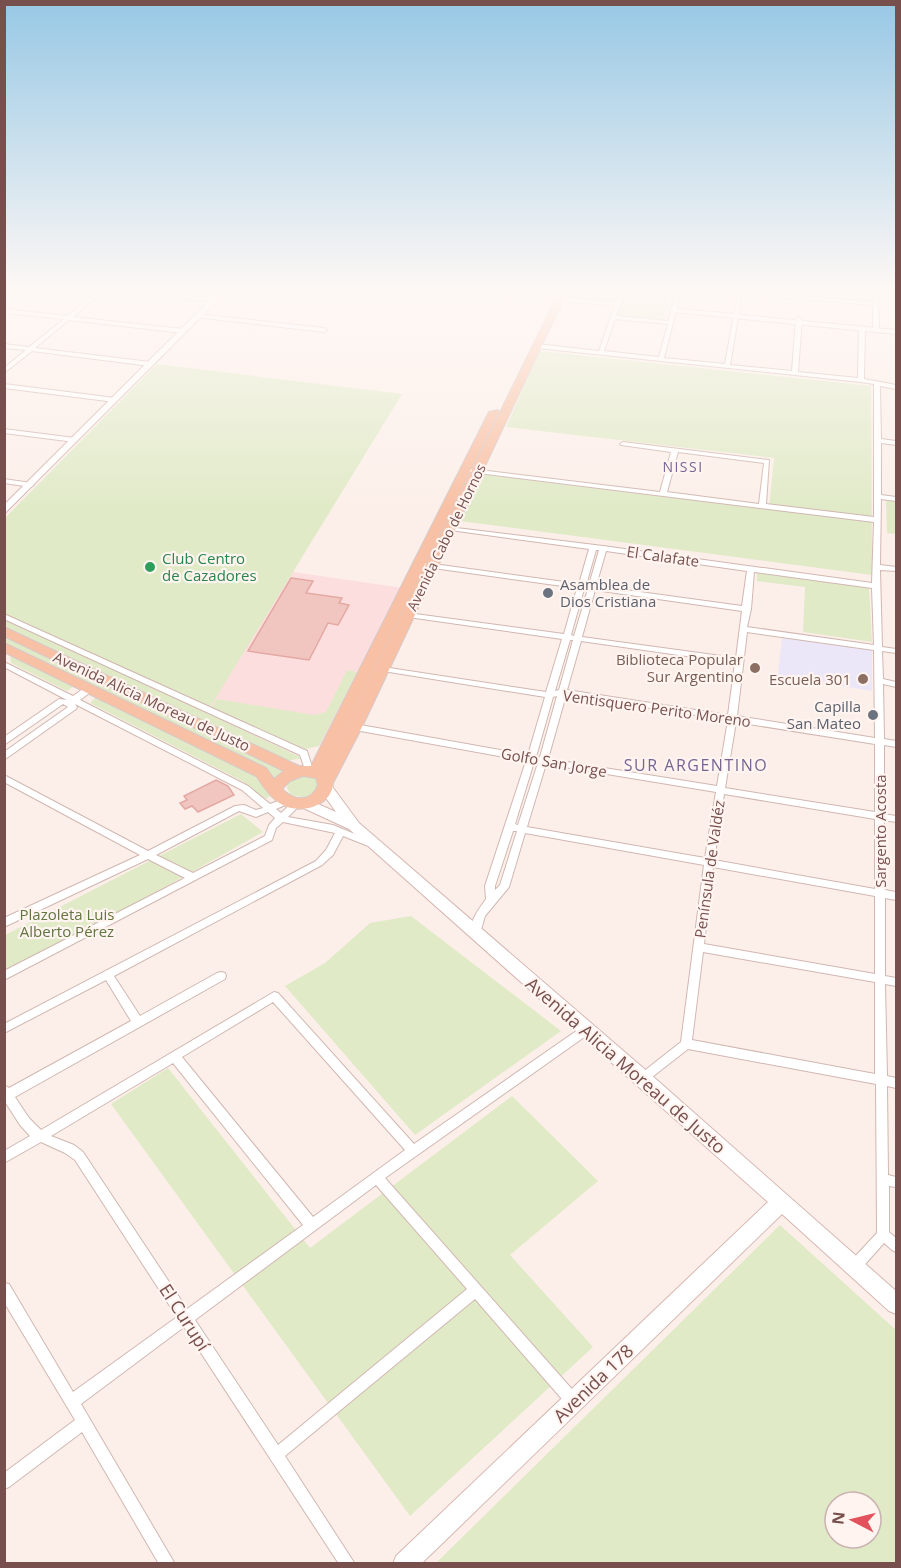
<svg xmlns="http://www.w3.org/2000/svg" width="901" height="1568" viewBox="0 0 901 1568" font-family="'Open Sans',sans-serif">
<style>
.commercial{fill:#fcdede}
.education{fill:#ece6f9}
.green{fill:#e0eac7;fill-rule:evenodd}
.building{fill:#f1c6c1;stroke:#e3a8a2;stroke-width:1.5}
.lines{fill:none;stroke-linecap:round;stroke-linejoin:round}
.street-casing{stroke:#d1b7b1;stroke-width:2}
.secondary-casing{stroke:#d6b7b1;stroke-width:2}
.primary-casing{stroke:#d6caca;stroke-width:2}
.street{fill:#fff;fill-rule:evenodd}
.secondary{fill:#fff;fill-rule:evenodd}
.primary{fill:#f8c0a4;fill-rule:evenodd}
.leisure-dot{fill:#2e9e5b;stroke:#fff4f0;stroke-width:2}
.worship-dot{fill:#6b7280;stroke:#fff4f0;stroke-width:2}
.education-dot{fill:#8d6e63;stroke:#fff4f0;stroke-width:2}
.labels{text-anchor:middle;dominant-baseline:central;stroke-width:4.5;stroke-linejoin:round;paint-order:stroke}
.far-neighbourhood-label{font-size:14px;letter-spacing:1.5px;fill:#766592;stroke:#fff4f0}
.far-street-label{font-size:14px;fill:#77504d;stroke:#fff4f0}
.street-label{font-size:15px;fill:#77504d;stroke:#fff4f0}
.leisure-label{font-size:15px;fill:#27864d;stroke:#fff4f0;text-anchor:start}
.worship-label{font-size:15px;fill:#5b616d;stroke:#fff4f0;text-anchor:start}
.education-label{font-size:15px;fill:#785e54;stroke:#fff4f0;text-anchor:end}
.park-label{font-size:15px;fill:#617642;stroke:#fff4f0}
.neighbourhood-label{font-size:16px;letter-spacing:1.5px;fill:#766592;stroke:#fff4f0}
.near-street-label{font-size:18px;fill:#77504d;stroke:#fff4f0}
</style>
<rect width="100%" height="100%" fill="#fcefe9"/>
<polygon class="commercial" points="293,572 403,588 322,745 305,746 209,706"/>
<polygon class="education" points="782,638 872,650 872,691 778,676"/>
<g class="green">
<polygon points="625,293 670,297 663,321 616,316"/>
<polygon points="540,351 871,386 872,575 460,521 482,474 769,510 774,458 506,427"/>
<polygon points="157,364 402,394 209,709 5,616 5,518"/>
<polygon points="886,500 896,501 896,534 887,533"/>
<polygon points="757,573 869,587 872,642 803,632 805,587 757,581"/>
<polygon points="5,618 302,758 286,761 5,629"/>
<polygon points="4,634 284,769 275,780 5,644"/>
<polygon points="10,654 74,686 67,691 11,663"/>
<polygon points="347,670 357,672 319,746 305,749 211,708 217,699 314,715 326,712"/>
<polygon points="96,697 251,773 273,795 265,799 244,782 90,703"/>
<path d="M 304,774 L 319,779 L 320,790 L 307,798 L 291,795 L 287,788 C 288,779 296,777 304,774 Z"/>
<polygon points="241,814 263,832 74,938 5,970 5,935"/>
<polygon points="411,916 561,1031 415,1135 285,986 325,963 370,923"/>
<polygon points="168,1068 310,1248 512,1096 598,1181 510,1255 593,1347 410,1516 111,1104"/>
<path d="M 780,1225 L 896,1330 L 896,1563 L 436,1563 ZM 835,1502 L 871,1502 L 871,1538 L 835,1538 Z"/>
</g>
<g class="building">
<polygon points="291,578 313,581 306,593 342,598 339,603 349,605 338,625 328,623 309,660 248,651"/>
<polygon points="216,780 228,786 234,795 198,812 192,806 185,809 180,803 187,800 184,796"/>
</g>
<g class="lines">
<defs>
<g id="street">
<polygon points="10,292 16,292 4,299 4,295"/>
<polygon points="97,292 103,292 73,317 183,329 186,331 183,333 69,320 35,348 150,362 153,364 150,366 32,351 4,373 4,368 26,350 4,348 4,344 29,347 64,319 4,313 4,309 67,316"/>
<polygon points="132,292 147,292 213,298 216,300 213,302 135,294"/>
<polygon points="520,292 561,293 564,295 561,297 523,294"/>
<path d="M 619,292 L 625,292 L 616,316 L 668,321 L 675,297 L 633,294 L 630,292 L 646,292 L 676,294 L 677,292 L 681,292 L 664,358 L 725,364 L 738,292 L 755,292 L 873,302 L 872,292 L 878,292 L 879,327 L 876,329 L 873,327 L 873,305 L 742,294 L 730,365 L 792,371 L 796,319 L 799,317 L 802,319 L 798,372 L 858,378 L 859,328 L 862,326 L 865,328 L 864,379 L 896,385 L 896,389 L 880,386 L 881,439 L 896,441 L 896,445 L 881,443 L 881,495 L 896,497 L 896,501 L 881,499 L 880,565 L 896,567 L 896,571 L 880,570 L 882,647 L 896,649 L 896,653 L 882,651 L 883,679 L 896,682 L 896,687 L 883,684 L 884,739 L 896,741 L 896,747 L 884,745 L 884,814 L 896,816 L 896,822 L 884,820 L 885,890 L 896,892 L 896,900 L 885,898 L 885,976 L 896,978 L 896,986 L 885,984 L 887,1076 L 896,1078 L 896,1088 L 887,1086 L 888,1175 L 896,1177 L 896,1187 L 889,1186 L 889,1232 L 896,1238 L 896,1252 L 892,1250 L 884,1243 L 859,1271 L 854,1273 L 849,1271 L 848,1267 L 849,1263 L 877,1233 L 876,1084 L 688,1049 L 647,1081 L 643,1083 L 639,1081 L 637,1078 L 639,1075 L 681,1042 L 704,865 L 525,833 L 509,887 L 485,916 L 479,937 L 475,938 L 471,937 C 468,923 478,910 486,899 L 485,886 L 526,761 L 355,730 L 351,727 L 355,724 L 528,755 L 545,697 L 383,671 L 379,669 L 383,667 L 546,692 L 562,639 L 408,617 L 404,615 L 408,613 L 564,634 L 577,588 L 419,566 L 415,564 L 419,562 L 579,584 L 589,549 L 450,530 L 447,528 L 448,527 L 603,546 L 872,583 L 874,522 L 470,472 L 469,471 L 472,469 L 660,492 L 671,452 L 621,445 L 620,444 L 623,442 L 769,460 L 766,504 L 874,517 L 874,384 L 861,382 L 537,348 L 534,346 L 537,344 L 599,351 ZM 615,319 L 668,324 L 659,357 L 604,351 ZM 678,452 L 764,463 L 759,504 L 667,492 ZM 596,550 L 599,550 L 589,585 L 586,585 ZM 606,551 L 747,571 L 742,606 L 596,586 ZM 754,572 L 872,588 L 874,645 L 747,627 L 751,609 ZM 584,589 L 588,589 L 574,636 L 571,635 ZM 595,590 L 742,611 L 736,658 L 582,637 ZM 747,632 L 874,650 L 875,738 L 737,716 ZM 570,640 L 573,640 L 559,690 L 555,691 ZM 581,641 L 735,663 L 728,715 L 567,690 ZM 566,695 L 728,720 L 717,786 L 548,759 ZM 557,696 L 540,757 L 536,757 L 553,697 ZM 736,722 L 875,744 L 875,812 L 725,788 ZM 534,762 L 538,763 L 518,825 L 515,824 ZM 546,764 L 716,792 L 705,858 L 527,827 ZM 724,794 L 875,819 L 875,889 L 714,860 ZM 513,831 L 517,831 L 500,885 L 495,890 L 495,886 ZM 713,867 L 875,896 L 875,974 L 704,944 ZM 703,952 L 875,982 L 875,1074 L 692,1040 Z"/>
<polygon points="197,314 324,328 327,330 324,332 195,317 194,316"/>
<polygon points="4,384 115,398 118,400 115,402 4,388"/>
<polygon points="4,429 75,438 78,440 75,442 4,433"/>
<polygon points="4,479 31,483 34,485 31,487 4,483"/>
<polygon points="4,614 307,751 313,770 312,772 306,772 300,755 4,619"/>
<path d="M 4,662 L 73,696 L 86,687 L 92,687 L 93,689 L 92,691 L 80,700 L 248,786 L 270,804 L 287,798 L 290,799 L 292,801 L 290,803 L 276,809 L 281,813 L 294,801 L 300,801 L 302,803 L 288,817 L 333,825 L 374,842 L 376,844 L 374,846 L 371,847 L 343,836 L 333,855 L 322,865 L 114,976 L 140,1016 L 217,973 L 221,972 L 225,973 L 226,976 L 225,979 L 15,1097 L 29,1118 L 41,1130 L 274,992 L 278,993 L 414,1144 L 582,1027 L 586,1025 L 590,1027 L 591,1030 L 590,1033 L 385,1178 L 578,1396 L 580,1401 L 578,1406 L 573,1408 L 568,1406 L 475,1299 L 285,1456 L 355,1564 L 339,1564 L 184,1327 L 81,1404 L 175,1564 L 159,1564 L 82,1432 L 9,1487 L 4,1489 L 4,1473 L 75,1420 L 4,1302 L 4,1283 L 9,1284 L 73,1392 L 177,1317 L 75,1160 L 65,1153 L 41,1142 L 4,1163 L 4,1151 L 30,1136 L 20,1125 L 4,1100 L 4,1085 L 9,1088 L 131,1021 L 106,980 L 4,1033 L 4,1024 L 316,861 L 326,850 L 335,833 L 283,822 L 276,828 L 272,840 L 4,980 L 4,971 L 185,878 L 148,859 L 4,927 L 4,918 L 140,855 L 4,782 L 4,775 L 148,851 L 235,806 L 244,805 L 256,810 L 263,808 L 242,790 L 75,704 L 77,707 L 76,709 L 4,760 L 4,752 L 68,707 L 63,704 L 4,745 L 4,737 L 59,699 L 67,700 L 4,667 ZM 239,811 L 256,817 L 268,812 L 275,818 L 269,825 L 265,836 L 193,873 L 156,855 ZM 273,1002 L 405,1150 L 313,1217 L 182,1057 ZM 173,1063 L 303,1225 L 187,1309 L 83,1152 L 74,1145 L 51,1136 ZM 376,1185 L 467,1289 L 278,1445 L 195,1320 Z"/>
</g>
<g id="secondary">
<polygon points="218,292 226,292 4,514 4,505"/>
<polygon points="559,297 617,302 621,304 617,306 556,301 555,299"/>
<polygon points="671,308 896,330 896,334 674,312 670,310"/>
<polygon points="326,783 331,785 359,823 649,1073 896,1291 896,1314 889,1311 782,1214 421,1564 393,1564 396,1556 768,1202 349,829 299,806 297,803 304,798 336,812 319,788"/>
</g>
<path id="primary" d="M 559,292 L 567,292 L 362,727 L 333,783 C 332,807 299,815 281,804 C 270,798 263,785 256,776 L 4,652 L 4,643 L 266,768 L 274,779 L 284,771 L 4,636 L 4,627 L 299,766 L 311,766 L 489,412 L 498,410 L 499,412 L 325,770 ZM 303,776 L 316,778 L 318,785 C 311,803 294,801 282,789 L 290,781 Z"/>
</defs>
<use href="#street" class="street-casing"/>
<use href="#secondary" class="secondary-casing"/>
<use href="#primary" class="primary-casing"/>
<use href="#street" class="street"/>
<use href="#secondary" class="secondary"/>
<use href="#primary" class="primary"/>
</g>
<linearGradient id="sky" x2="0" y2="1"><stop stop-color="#97c8e5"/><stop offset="0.57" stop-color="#fef8f5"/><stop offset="1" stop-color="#fef8f5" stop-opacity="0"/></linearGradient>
<rect width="901" height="511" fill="url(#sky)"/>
<circle class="leisure-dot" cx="150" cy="567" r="6"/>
<g class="worship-dot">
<circle cx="548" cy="593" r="6"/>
<circle cx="873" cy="715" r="6"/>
</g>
<g class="education-dot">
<circle cx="755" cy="668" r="6"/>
<circle cx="863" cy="679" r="6"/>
</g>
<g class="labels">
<g class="far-neighbourhood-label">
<text x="683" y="466">NISSI</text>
</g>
<g class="far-street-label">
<text transform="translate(446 537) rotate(-64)">Avenida Cabo de Hornos</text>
</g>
<g class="street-label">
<text transform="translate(663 556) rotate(8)">El Calafate</text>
<text transform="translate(152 701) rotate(25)">Avenida Alicia Moreau de Justo</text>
<text transform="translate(657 708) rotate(8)">Ventisquero Perito Moreno</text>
<text transform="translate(554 762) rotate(10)">Golfo San Jorge</text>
<text transform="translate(880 831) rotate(-90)">Sargento Acosta</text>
<text transform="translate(709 869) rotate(-82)">Península de Valdéz</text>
</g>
<g class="leisure-label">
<text x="162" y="558">Club Centro<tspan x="162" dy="17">de Cazadores</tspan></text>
</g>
<g class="worship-label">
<text x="560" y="584">Asamblea de<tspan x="560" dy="17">Dios Cristiana</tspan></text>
<text x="861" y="706" text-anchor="end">Capilla<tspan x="861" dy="17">San Mateo</tspan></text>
</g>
<g class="education-label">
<text x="743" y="659">Biblioteca Popular<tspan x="743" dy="17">Sur Argentino</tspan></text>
<text x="851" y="679">Escuela 301</text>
</g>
<g class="park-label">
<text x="67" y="914">Plazoleta Luis<tspan x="67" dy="17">Alberto Pérez</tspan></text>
</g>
<g class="neighbourhood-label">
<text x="696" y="765">SUR ARGENTINO</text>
</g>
<g class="near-street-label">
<text transform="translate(626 1065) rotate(41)">Avenida Alicia Moreau de Justo</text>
<text transform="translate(185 1317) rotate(57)">El Curupí</text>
<text transform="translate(593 1383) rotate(-44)">Avenida 178</text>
</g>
</g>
<rect width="901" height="1568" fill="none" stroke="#77504d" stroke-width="12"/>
<g transform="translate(853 1520) rotate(277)"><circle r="28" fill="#fff4f0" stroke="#c9b2af" stroke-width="1.5"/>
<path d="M0-4.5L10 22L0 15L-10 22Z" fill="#e2525c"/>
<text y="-9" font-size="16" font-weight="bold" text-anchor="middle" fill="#77504d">N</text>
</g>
</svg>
